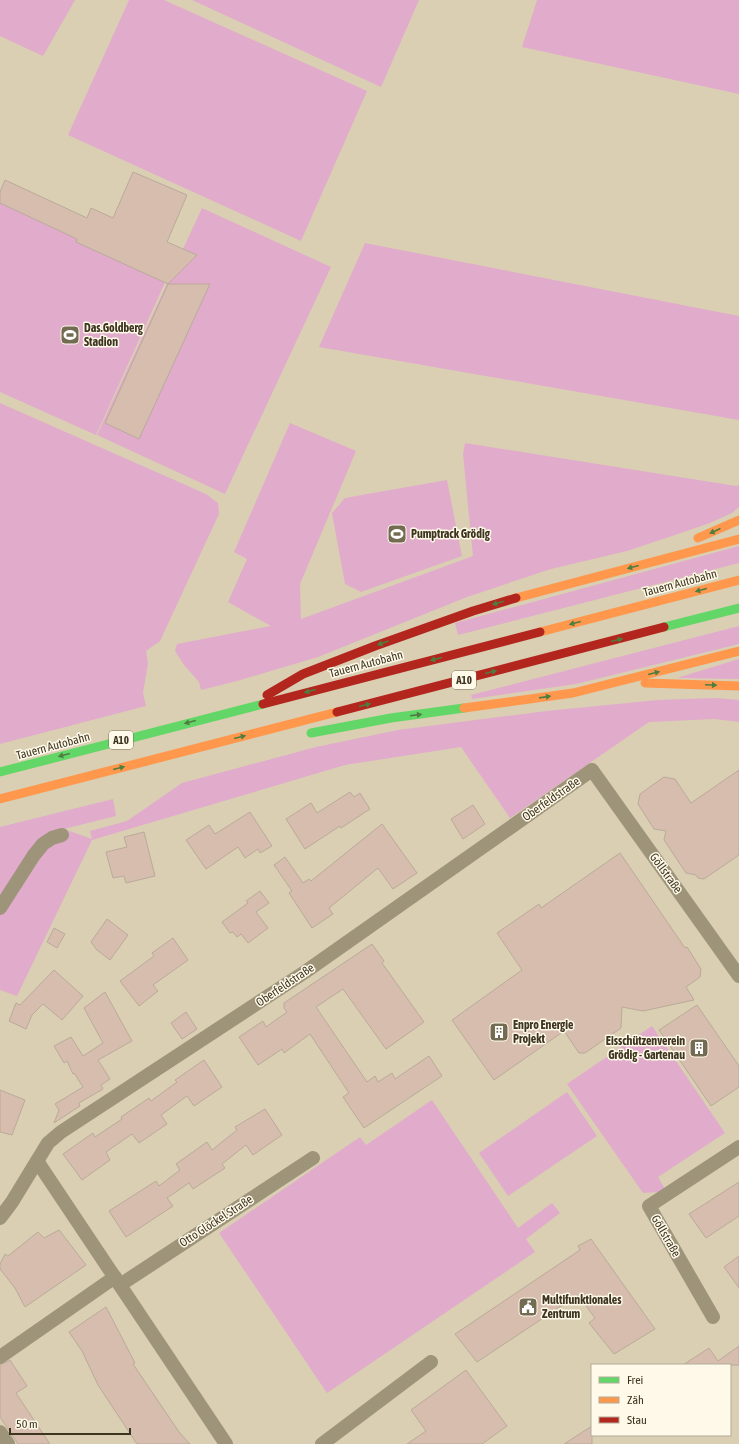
<svg xmlns="http://www.w3.org/2000/svg" width="739" height="1444" viewBox="0 0 739 1444" font-family="'Asap Condensed',sans-serif">
<style>
.green{fill:#e1abcc}
.building{fill:#d6bdad;stroke:#baaa9b}
.lines{fill:none;stroke-linecap:round;stroke-linejoin:round}
.street{stroke:#9e947a;stroke-width:14}
.fast{stroke:#63d668;stroke-width:9}
.slow{stroke:#ff974d;stroke-width:9}
.jam{stroke:#b3261e;stroke-width:9}
.oneway{fill:#4e7d40}
.labels{text-anchor:middle;dominant-baseline:central;stroke-width:3;stroke-linejoin:round;paint-order:stroke}
.shield{fill:#fff9e9;stroke:#77705c;stroke-width:1}
.shield-label{font-size:11px;font-weight:bold;fill:#3d3520}
.poi-label{font-size:12px;font-weight:bold;fill:#3d3520;stroke:#fff9e9;text-anchor:start}
.street-label{font-size:12px;fill:#3d3520;stroke:#fff9e9}
</style>
<rect width="100%" height="100%" fill="#dacfb2"/>
<g class="green">
<polygon points="0,0 75,0 43,56 0,36"/>
<polygon points="129,0 164,0 367,91 301,241 68,135"/>
<polygon points="192,0 419,0 381,87"/>
<polygon points="537,0 739,0 739,94 522,47"/>
<polygon points="0,203 167,278 96,435 0,392"/>
<polygon points="202,208 331,267 225,494 97,435"/>
<polygon points="365,243 739,316 739,420 319,347"/>
<polygon points="0,403 206,494 218,503 219,514 160,641 146,651 148,663 143,693 146,706 0,744"/>
<polygon points="290,423 356,451 300,584 301,619 473,556 463,454 465,443 736,486 739,485 739,507 732,513 710,523 675,535 627,551 551,569 467,597 318,657 237,681 201,690 199,682 184,665 175,651 177,644 271,626 228,602 247,559 234,552"/>
<polygon points="447,480 462,556 361,592 345,584 332,513 345,498"/>
<polygon points="739,546 739,563 458,635 455,623"/>
<polygon points="739,626 739,644 576,684 472,699 471,695"/>
<polygon points="739,659 739,679 677,678"/>
<polygon points="715,698 739,700 739,722 715,719 649,722 510,818 461,747 345,765 92,840 17,996 0,990 0,827 113,799 116,816 64,829 92,839 90,831 127,821 182,783 316,747 398,730 546,711 658,700"/>
<polygon points="652,1026 725,1133 658,1177 665,1189 659,1192 643,1193 567,1084"/>
<polygon points="567,1092 597,1136 508,1196 479,1153"/>
<polygon points="432,1100 518,1228 552,1203 560,1213 526,1239 535,1252 327,1393 219,1233 360,1137 366,1145"/>
</g>
<g class="building">
<polygon points="133,172 187,195 167,242 197,255 168,284 76,242 77,239 0,203 0,192 5,180 87,218 91,208 113,218"/>
<polygon points="168,284 210,284 139,439 105,423"/>
<polygon points="739,770 739,855 704,879 698,878 696,875 686,873 664,840 666,831 654,829 638,804 640,794 664,777 675,779 691,803"/>
<polygon points="350,792 354,797 360,793 370,809 341,828 340,826 305,849 286,819 311,803 317,813"/>
<polygon points="473,805 485,824 463,839 451,819"/>
<polygon points="250,812 272,846 260,853 258,849 245,858 238,847 206,869 186,840 209,825 215,834"/>
<polygon points="382,824 417,873 393,889 378,868 329,908 333,914 312,928 289,893 292,891 274,865 285,857 303,883 309,879 311,881"/>
<polygon points="144,832 155,876 126,883 124,876 113,878 106,852 127,847 124,837"/>
<polygon points="620,853 685,948 687,947 701,969 700,977 686,987 694,1000 643,1011 622,1007 621,1028 585,1053 579,1053 564,1031 494,1080 452,1020 522,970 497,933 539,904 541,908"/>
<polygon points="260,891 269,903 256,912 268,928 248,943 241,934 237,937 233,932 230,933 222,922 248,903 246,901"/>
<polygon points="107,919 128,935 110,960 97,950 91,942"/>
<polygon points="54,928 65,934 57,948 47,942"/>
<polygon points="173,938 188,960 153,985 158,991 139,1006 120,981 154,956 152,953"/>
<polygon points="372,944 384,961 382,963 424,1022 386,1049 343,989 316,1007 367,1082 375,1076 378,1082 392,1073 395,1079 429,1056 442,1076 364,1128 343,1097 349,1093 310,1034 284,1053 282,1049 258,1065 239,1037 263,1021 266,1027 287,1012 284,1008 284,1003"/>
<polygon points="54,970 83,996 62,1020 43,1004 32,1015 26,1029 9,1021 16,1003 20,1005"/>
<polygon points="105,992 132,1041 98,1060 110,1079 101,1085 103,1089 79,1103 80,1106 54,1123 59,1110 55,1104 83,1087 74,1073 73,1074 67,1061 64,1063 54,1046 71,1037 83,1056 103,1043 84,1008"/>
<polygon points="697,1005 739,1066 739,1087 711,1106 659,1030"/>
<polygon points="186,1012 197,1029 182,1039 171,1023"/>
<polygon points="204,1060 222,1087 194,1106 187,1096 161,1115 167,1124 139,1143 132,1134 106,1152 110,1160 82,1180 63,1154 93,1133 95,1137 122,1119 121,1117 149,1098 151,1101 177,1082 175,1080"/>
<polygon points="0,1090 25,1100 12,1135 0,1132"/>
<polygon points="265,1109 282,1135 253,1155 246,1145 222,1164 225,1168 193,1189 189,1183 167,1198 173,1206 126,1237 109,1211 156,1181 159,1186 180,1170 176,1164 207,1142 212,1150 237,1130 235,1127"/>
<polygon points="739,1182 739,1216 706,1238 689,1214"/>
<polygon points="59,1230 86,1265 25,1307 15,1288 0,1269 0,1264 5,1254 8,1256 38,1232 44,1238"/>
<polygon points="591,1239 655,1329 614,1354 589,1323 595,1318 578,1295 477,1362 455,1334 580,1250 578,1246"/>
<polygon points="739,1256 739,1288 724,1267"/>
<polygon points="106,1307 135,1363 133,1364 179,1432 190,1444 137,1444 98,1385 82,1351 69,1332"/>
<polygon points="739,1346 739,1365 683,1365 709,1348 718,1361"/>
<polygon points="10,1360 27,1386 16,1393 50,1444 18,1444 0,1417 0,1365"/>
<polygon points="466,1370 507,1426 482,1444 407,1444 426,1431 411,1410"/>
<polygon points="592,1426 592,1444 564,1444"/>
</g>
<g class="lines">
<g class="street">
<polyline points="0,908 34,855 43,844 52,838 62,835"/>
<polyline points="37,1161 226,1444"/>
<polyline points="0,1218 12,1202 48,1143 61,1132 305,972 592,770 739,976"/>
<polyline points="120,1285 313,1158"/>
<polyline points="713,1317 649,1206 739,1147"/>
<polyline points="0,1357 115,1277"/>
<polyline points="0,1432 8,1444"/>
<polyline points="322,1444 431,1362"/>
</g>
<g class="fast">
<polyline points="664,627 739,608"/>
<polyline points="311,733 391,718 464,708"/>
<polyline points="0,772 263,704"/>
</g>
<g class="slow">
<polyline points="698,538 739,520"/>
<polyline points="516,598 739,539"/>
<polyline points="540,632 739,580"/>
<polyline points="645,683 739,686"/>
<polyline points="464,708 573,693 739,651"/>
<polyline points="0,799 337,712"/>
</g>
<g class="jam">
<polyline points="267,695 303,674 375,646 473,611 516,598"/>
<polyline points="263,704 540,632"/>
<polyline points="337,712 664,627"/>
</g>
</g>
<defs><path id="oneway-solid" d="M-6-.8H1V-3.2L6.5 0L1 3.2V.8H-6Z"/></defs>
<g class="oneway">
<use href="#oneway-solid" transform="translate(715 531) rotate(155)"/>
<use href="#oneway-solid" transform="translate(633 567) rotate(165)"/>
<use href="#oneway-solid" transform="translate(701 590) rotate(165)"/>
<use href="#oneway-solid" transform="translate(498 603) rotate(164)"/>
<use href="#oneway-solid" transform="translate(575 623) rotate(165)"/>
<use href="#oneway-solid" transform="translate(617 640) rotate(-14)"/>
<use href="#oneway-solid" transform="translate(383 643) rotate(160)"/>
<use href="#oneway-solid" transform="translate(436 659) rotate(165)"/>
<use href="#oneway-solid" transform="translate(491 672) rotate(-14)"/>
<use href="#oneway-solid" transform="translate(654 673) rotate(-14)"/>
<use href="#oneway-solid" transform="translate(711 685) rotate(3)"/>
<use href="#oneway-solid" transform="translate(310 691) rotate(165)"/>
<use href="#oneway-solid" transform="translate(545 697) rotate(-8)"/>
<use href="#oneway-solid" transform="translate(365 705) rotate(-14)"/>
<use href="#oneway-solid" transform="translate(416 715) rotate(-7)"/>
<use href="#oneway-solid" transform="translate(190 722) rotate(165)"/>
<use href="#oneway-solid" transform="translate(240 737) rotate(-14)"/>
<use href="#oneway-solid" transform="translate(64 755) rotate(165)"/>
<use href="#oneway-solid" transform="translate(119 768) rotate(-14)"/>
</g>
<defs>
<symbol id="stadium-square" viewBox="-11 -11 22 22"><rect x="-9" y="-9" width="18" height="18" rx="4" fill="#746b53" stroke="#fff9e9"/><path d="M0-5a6.5 5 0 1 0 0 10a6.5 5 0 1 0 0-10ZM-3.5-1.8h7v3.6h-7Z" fill="#fff"/></symbol>
<symbol id="building-square" viewBox="-11 -11 22 22"><rect x="-9" y="-9" width="18" height="18" rx="4" fill="#746b53" stroke="#fff9e9"/><path d="M-4-6H4V6H1V3H-1V6H-4ZM-2.5-4.3h1.7v1.8h-1.7ZM.8-4.3h1.7v1.8H.8ZM-2.5-1h1.7V.8h-1.7ZM.8-1h1.7V.8H.8Z" fill="#fff"/></symbol>
<symbol id="civic-square" viewBox="-11 -11 22 22"><rect x="-9" y="-9" width="18" height="18" rx="4" fill="#746b53" stroke="#fff9e9"/><path d="M-.6-6.5H3V-4.5H.6V-3L4-1V1h2V6H-6V1h2V-1L-.6-3ZM-1.2 2.5V6h2.4V2.5Z" fill="#fff"/></symbol>
</defs>
<g fill-rule="evenodd">
<use href="#stadium-square" x="59" y="324" width="22" height="22"/>
<use href="#stadium-square" x="386" y="523" width="22" height="22"/>
<use href="#building-square" x="488" y="1021" width="22" height="22"/>
<use href="#building-square" x="688" y="1037" width="22" height="22"/>
<use href="#civic-square" x="517" y="1296" width="22" height="22"/>
</g>
<g class="labels">
<g class="shield">
<rect x="452" y="671" width="24" height="18" rx="3"/>
<rect x="109" y="731" width="24" height="18" rx="3"/>
</g>
<g class="shield-label">
<text x="464" y="680">A10</text>
<text x="121" y="740">A10</text>
</g>
<g class="poi-label">
<text x="84" y="328">Das.Goldberg<tspan x="84" dy="14">Stadion</tspan></text>
<text x="411" y="534">Pumptrack Grödig</text>
<text x="513" y="1025">Enpro Energie<tspan x="513" dy="14">Projekt</tspan></text>
<text x="685" y="1041" text-anchor="end">Eisschützenverein<tspan x="685" dy="14">Grödig - Gartenau</tspan></text>
<text x="542" y="1300">Multifunktionales<tspan x="542" dy="14">Zentrum</tspan></text>
</g>
<g class="street-label">
<text transform="translate(680 583) rotate(-15)">Tauern Autobahn</text>
<text transform="translate(366 664) rotate(-15)">Tauern Autobahn</text>
<text transform="translate(53 746) rotate(-15)">Tauern Autobahn</text>
<text transform="translate(551 799) rotate(-35)">Oberfeldstraße</text>
<text transform="translate(666 873) rotate(54)">Göllstraße</text>
<text transform="translate(285 985) rotate(-34)">Oberfeldstraße</text>
<text transform="translate(216 1221) rotate(-33)">Otto Glöckel Straße</text>
<text transform="translate(666 1236) rotate(60)">Göllstraße</text>
</g>
</g>
<rect x="591" y="1364" width="140" height="72" fill="#fff9e9" stroke="#b1ab99"/>
<rect x="599" y="1377" width="20" height="6" fill="#63d668" stroke="#b1ab99"/>
<text x="627" y="1384" font-size="12" fill="#3d3520">Frei</text>
<rect x="599" y="1397" width="20" height="6" fill="#ff974d" stroke="#b1ab99"/>
<text x="627" y="1404" font-size="12" fill="#3d3520">Zäh</text>
<rect x="599" y="1417" width="20" height="6" fill="#b3261e" stroke="#b1ab99"/>
<text x="627" y="1424" font-size="12" fill="#3d3520">Stau</text>
<path d="M10 1428v6h120v-6" fill="none" stroke="#3d3520" stroke-width="2"/>
<text x="16" y="1428" font-size="12" fill="#3d3520" stroke="#fff9e9" stroke-width="3" paint-order="stroke">50 m</text>
</svg>
